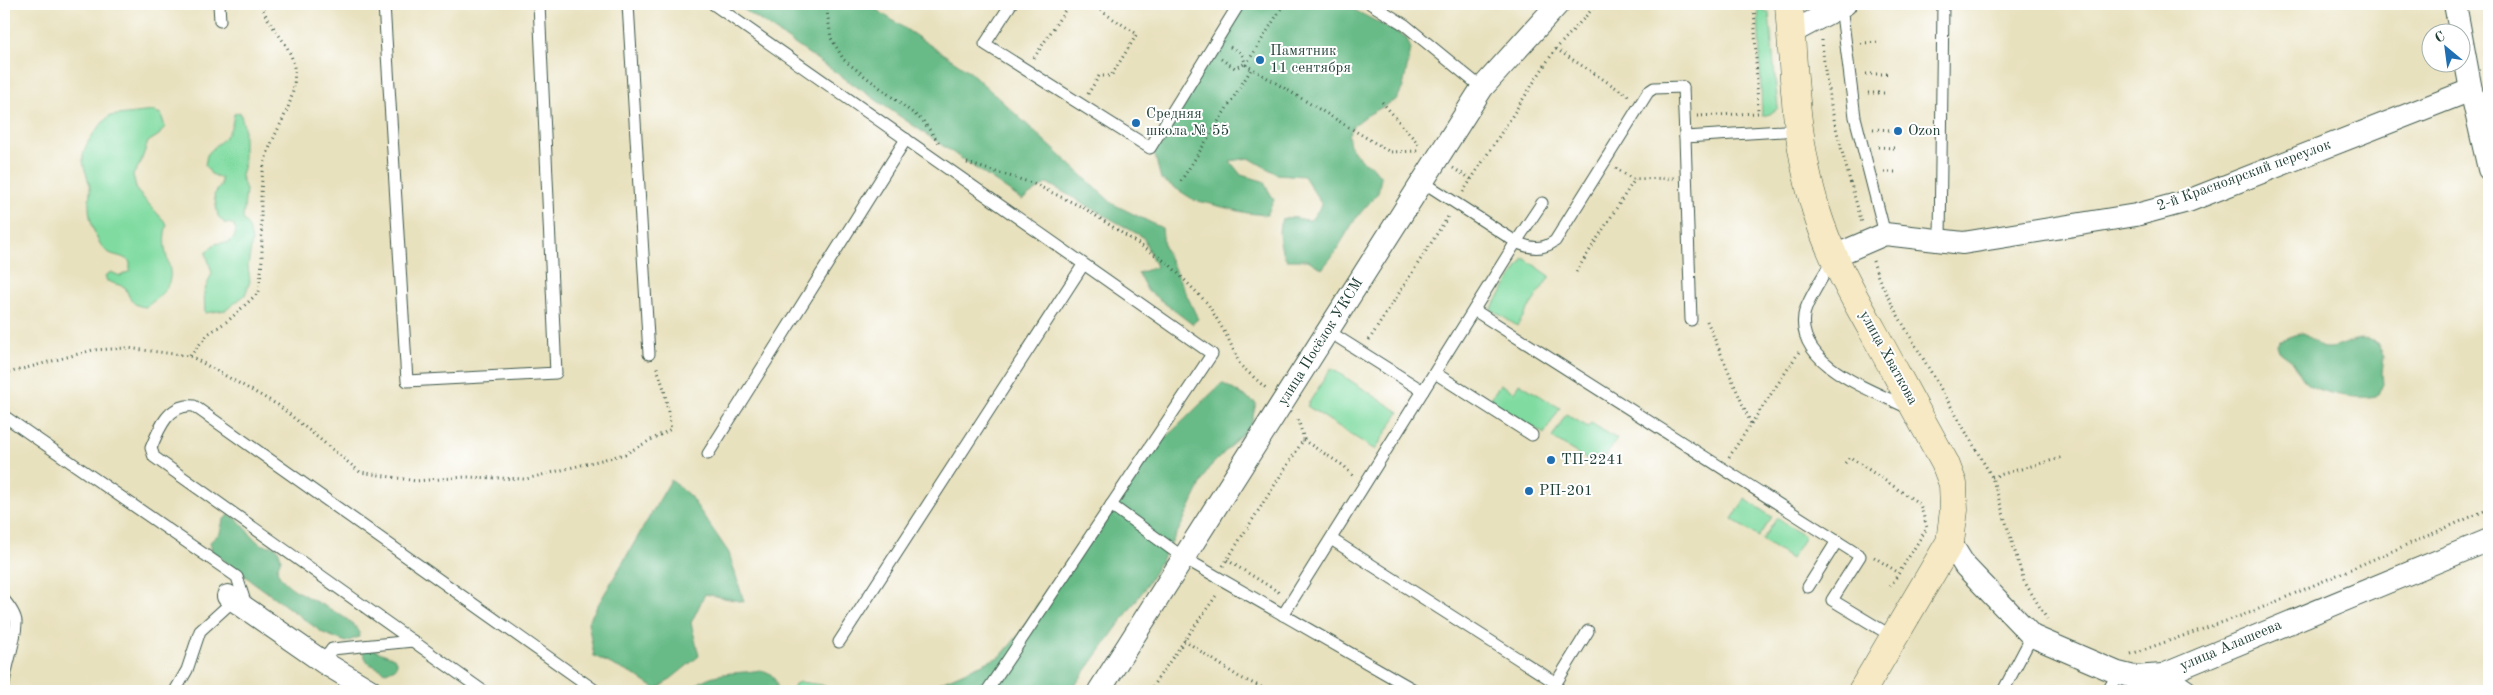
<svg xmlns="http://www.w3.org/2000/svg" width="2493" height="695" viewBox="0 0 2493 695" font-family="'Old Standard TT',serif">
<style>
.green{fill:#80dba1;stroke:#508c6a}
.forest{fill:#68bb87;stroke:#447c5e}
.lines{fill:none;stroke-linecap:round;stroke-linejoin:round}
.lane-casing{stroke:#3d5649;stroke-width:13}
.street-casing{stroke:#3d5649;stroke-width:24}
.secondary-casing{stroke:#3d5649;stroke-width:29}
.path{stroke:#3d5649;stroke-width:3;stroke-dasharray:1 4;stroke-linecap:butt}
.lane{stroke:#fff;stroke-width:11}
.street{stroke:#fff;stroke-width:22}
.secondary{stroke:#f6e9c3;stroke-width:28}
.poi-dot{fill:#1f6fb2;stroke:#fff;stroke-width:2}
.labels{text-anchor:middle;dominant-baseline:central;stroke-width:4;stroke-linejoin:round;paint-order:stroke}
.poi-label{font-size:15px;fill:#1f3d34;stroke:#fff;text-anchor:start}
.street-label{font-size:15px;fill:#1f3d34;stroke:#fff}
</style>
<rect width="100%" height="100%" fill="#fff"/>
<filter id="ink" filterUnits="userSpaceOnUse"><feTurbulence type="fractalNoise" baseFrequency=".02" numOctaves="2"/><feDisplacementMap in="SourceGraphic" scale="10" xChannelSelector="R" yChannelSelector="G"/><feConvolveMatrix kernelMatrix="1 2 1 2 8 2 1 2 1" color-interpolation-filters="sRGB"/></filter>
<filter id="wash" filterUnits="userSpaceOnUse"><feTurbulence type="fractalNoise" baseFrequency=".0096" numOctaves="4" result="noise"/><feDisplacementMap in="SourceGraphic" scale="20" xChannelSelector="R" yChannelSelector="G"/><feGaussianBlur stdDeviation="1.12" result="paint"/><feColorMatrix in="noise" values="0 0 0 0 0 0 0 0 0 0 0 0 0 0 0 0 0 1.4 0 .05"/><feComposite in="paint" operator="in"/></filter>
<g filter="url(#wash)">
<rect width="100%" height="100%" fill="#e8e1be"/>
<g class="green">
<polygon points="1758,7 1769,13 1778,108 1770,114 1762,116"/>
<path d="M 153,111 L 161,114 L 165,127 L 159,135 L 148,142 L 140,164 L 133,175 L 137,191 L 167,224 C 155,266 193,273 146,307 C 132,306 130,299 125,287 L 107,281 L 105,276 L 111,272 L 120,276 L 130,271 L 130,262 C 122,254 111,257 104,249 C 95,239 89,219 89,206 C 88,200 91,194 90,187 C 88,175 80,163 84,151 C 89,137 99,127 109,116 Z"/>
<path d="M 240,112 L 244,126 L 244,164 L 241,176 L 246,190 L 243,219 L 249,228 L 252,241 L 248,266 L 250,281 L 245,295 L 226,310 L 205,313 L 204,292 L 212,273 L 206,253 C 212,244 217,242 228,243 L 234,238 L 236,230 L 233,224 L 224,223 L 218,216 L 214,195 L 221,185 L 221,178 L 211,174 L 205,165 L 207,155 C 221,138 231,139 234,114 Z"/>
<polygon points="1524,258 1550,276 1517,326 1491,309"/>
<polygon points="1331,368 1399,412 1375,450 1307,406"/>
<polygon points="1519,383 1560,408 1544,434 1490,400 1500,384 1514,392"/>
<polygon points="1566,414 1588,427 1591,423 1617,439 1599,467 1552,438"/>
<polygon points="1745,499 1772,517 1758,537 1732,519"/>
<polygon points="1777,518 1805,537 1791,559 1762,540"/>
<polygon points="800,682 822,685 834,691 792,691 795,684"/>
</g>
<g class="forest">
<polygon points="736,4 868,4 969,71 1113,204 1162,228 1164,247 1198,319 1192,324 1147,290 1138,273 1156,267 1143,237 1047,183 1022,200"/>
<path d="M 1241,4 L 1343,4 L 1406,37 L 1411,49 L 1403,87 L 1397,99 L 1366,116 L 1353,126 L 1348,135 L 1350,145 L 1360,159 L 1373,167 L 1381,177 L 1378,193 L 1356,218 L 1334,254 L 1322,269 L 1308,260 L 1287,260 C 1280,250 1276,231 1282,219 C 1291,215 1301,220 1311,220 L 1322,205 L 1304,176 L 1277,174 L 1249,158 L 1230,161 L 1241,175 L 1263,181 L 1274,200 L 1267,215 L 1247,213 L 1194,200 L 1161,179 L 1153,148 Z"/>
<path d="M 2301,333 C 2314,335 2315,349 2327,348 C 2347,348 2354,332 2377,343 L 2384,356 L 2382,373 L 2383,384 L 2378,395 C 2364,401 2319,394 2307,383 C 2301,378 2298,370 2294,363 C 2290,358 2284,356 2279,351 L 2277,345 L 2280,340 Z"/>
<polygon points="1222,383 1256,403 1251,425 1208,469 1180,528 1143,591 1071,691 921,691 1001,656 1021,632 1042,597 1148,455"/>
<polygon points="671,480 690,496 729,553 744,602 705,594 691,623 699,656 657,690 636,676 594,656 588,622"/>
<path d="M 229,515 C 243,520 247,533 258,542 C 270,551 277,538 281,559 L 277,569 C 282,595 347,608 360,633 L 359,637 L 346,642 L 323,633 L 212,552 L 210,542 L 220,533 L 223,520 Z"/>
<polygon points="372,649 394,658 397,664 395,668 386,672 368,663 362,651"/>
<path d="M 760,670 C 773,672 776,679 778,691 L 691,691 C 708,669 735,675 760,670 Z"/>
</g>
</g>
<g filter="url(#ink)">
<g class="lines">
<defs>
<g id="lane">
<polyline points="219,4 220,21"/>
<polyline points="384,4 407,381 556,373 539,4"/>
<polyline points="628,4 649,354"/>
<polyline points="713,4 1212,354 987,691"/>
<polyline points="1011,4 985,44 1150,148 1239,4"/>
<polyline points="1371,4 1405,25 1482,88"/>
<polyline points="1841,6 1855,117 1885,234"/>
<polyline points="1681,87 1683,87 1685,137"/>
<path d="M 1542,203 L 1516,242 C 1531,249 1542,250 1555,241 L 1648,92 L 1654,88 L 1683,87"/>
<polyline points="1940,240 1943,4"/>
<path d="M 1832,260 C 1825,275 1807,299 1804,315 C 1796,365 1872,390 1908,408"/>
<polyline points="1474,310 1860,556 1832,600 1895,638"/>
<polyline points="1691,320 1685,137 1799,130"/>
<polyline points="1328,331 1423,391 1428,383 1516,242 1423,182"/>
<polyline points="1435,373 1532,435"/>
<polyline points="4,416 237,577 246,605"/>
<polyline points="708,454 906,139"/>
<polyline points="1111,505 1184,558 1416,691"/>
<polyline points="1331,539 1556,683 1551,691"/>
<polyline points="1808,587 1837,541"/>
<path d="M 4,600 C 9,606 17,616 16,624 C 15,644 6,664 4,684"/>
<polyline points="1283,615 1423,391"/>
<polyline points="839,642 1083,265"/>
<polyline points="323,662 332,649 413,641"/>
<polyline points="1556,683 1588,631"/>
<polyline points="175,691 187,670 200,631 234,600"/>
<path d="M 483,691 L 154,457 L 151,448 C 159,428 169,403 194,406 L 596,691"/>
<polyline points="2003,691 2032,636"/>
<polyline points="2108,691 2118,673"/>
</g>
<g id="street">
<polyline points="2455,4 2471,90 2489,169"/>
<polyline points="1791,33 1845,4"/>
<polyline points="1834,256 1885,234 1963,243 2136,215 2188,201 2471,90"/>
<polyline points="1950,542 1965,566 2032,636 2118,673 2134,677 2163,675 2489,540"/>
<polyline points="228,596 323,662 371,691"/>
<polyline points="2163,675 2186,691"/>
<polyline points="1099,691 1482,88 1558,4"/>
</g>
<path id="secondary" d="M 1789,4 C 1794,76 1795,140 1816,210 C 1829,253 1852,294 1874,333 C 1898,377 1921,420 1945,463 L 1953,484 L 1954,510 L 1950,542 L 1862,691"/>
</defs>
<use href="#lane" class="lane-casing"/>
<use href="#street" class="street-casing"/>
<use href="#secondary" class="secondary-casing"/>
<g class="path">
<polyline points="826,4 831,38 844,60 923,121 940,144"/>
<path d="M 1822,40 C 1826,103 1845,162 1862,223"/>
<polyline points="1861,43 1881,42"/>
<polyline points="1230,47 1242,54 1246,65 1390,152 1419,151"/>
<polyline points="1556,49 1629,96"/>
<polyline points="1034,58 1069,4"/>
<polyline points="1221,59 1235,68 1244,64"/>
<polyline points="1246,65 1284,4"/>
<polyline points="1866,74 1888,74"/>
<polyline points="1868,93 1887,93"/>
<polyline points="1088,94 1099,76 1111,76 1137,34 1090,4"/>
<polyline points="1382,102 1421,147"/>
<polyline points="1697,116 1758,113 1754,4"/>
<polyline points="1873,129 1891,130"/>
<polyline points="1878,147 1894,148"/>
<polyline points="967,163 1032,183 1084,208 1169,264 1208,304 1228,338 1240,365 1267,389"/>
<polyline points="1453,168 1471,179"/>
<polyline points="1616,168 1632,179 1674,178"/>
<polyline points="1884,172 1899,172"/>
<polyline points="1181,181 1252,68"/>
<polyline points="1463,192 1554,51 1597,4"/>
<polyline points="1873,261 1878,277 1896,312 1992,477 2024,581 2047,619"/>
<polyline points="1576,272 1635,179"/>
<polyline points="1707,321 1751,424"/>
<polyline points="1369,340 1449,215"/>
<path d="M 190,356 L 208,334 L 229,320 L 259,292 C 260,280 262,267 262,254 C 262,226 259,199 263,171 C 268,134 299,108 294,67 C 291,43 268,27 261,4"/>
<polyline points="4,374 93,350 127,348 190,356 278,405 360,472 416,481 465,477 526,479 625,454 671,429 664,389 656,365"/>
<polyline points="1303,440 1344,466 1353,476"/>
<polyline points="1729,457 1799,352"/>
<polyline points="1845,463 1850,457 1920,504 1927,528 1890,587"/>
<polyline points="1992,477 2064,457"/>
<polyline points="1874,557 1899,573"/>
<polyline points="1227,560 1280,593"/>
<polyline points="1223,566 1304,439 1297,416"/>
<polyline points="1184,640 1239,677 1270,691"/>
<polyline points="2131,654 2252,612 2489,509"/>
<polyline points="1149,691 1218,593"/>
</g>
<use href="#lane" class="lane"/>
<use href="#street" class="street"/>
<use href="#secondary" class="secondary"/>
</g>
</g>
<g class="poi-dot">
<circle cx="1260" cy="60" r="5"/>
<circle cx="1136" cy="123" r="5"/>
<circle cx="1898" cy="131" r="5"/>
<circle cx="1551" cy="460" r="5"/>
<circle cx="1529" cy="491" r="5"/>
</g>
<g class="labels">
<g class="poi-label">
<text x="1270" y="51">Памятник<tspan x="1270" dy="17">11 сентября</tspan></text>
<text x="1146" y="114">Средняя<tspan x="1146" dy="17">школа № 55</tspan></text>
<text x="1908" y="131">Ozon</text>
<text x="1561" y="460">ТП-2241</text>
<text x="1539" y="491">РП-201</text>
</g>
<g class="street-label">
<text transform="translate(2244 176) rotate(-20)">2-й Красноярский переулок</text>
<text transform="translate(1321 342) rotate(-58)">улица Посёлок УКСМ</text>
<text transform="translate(1888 358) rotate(61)">улица Хваткова</text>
<text transform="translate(2231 646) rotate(-23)">улица Алашеева</text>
</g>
</g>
<rect width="2493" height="695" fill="none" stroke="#fff" stroke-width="20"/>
<g transform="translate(2446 48) rotate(331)"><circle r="24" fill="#ffffff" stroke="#a5b1ae"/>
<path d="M0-4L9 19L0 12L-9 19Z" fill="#1f6fb2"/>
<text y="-8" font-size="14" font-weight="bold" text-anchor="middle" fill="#1f3d34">С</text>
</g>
</svg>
